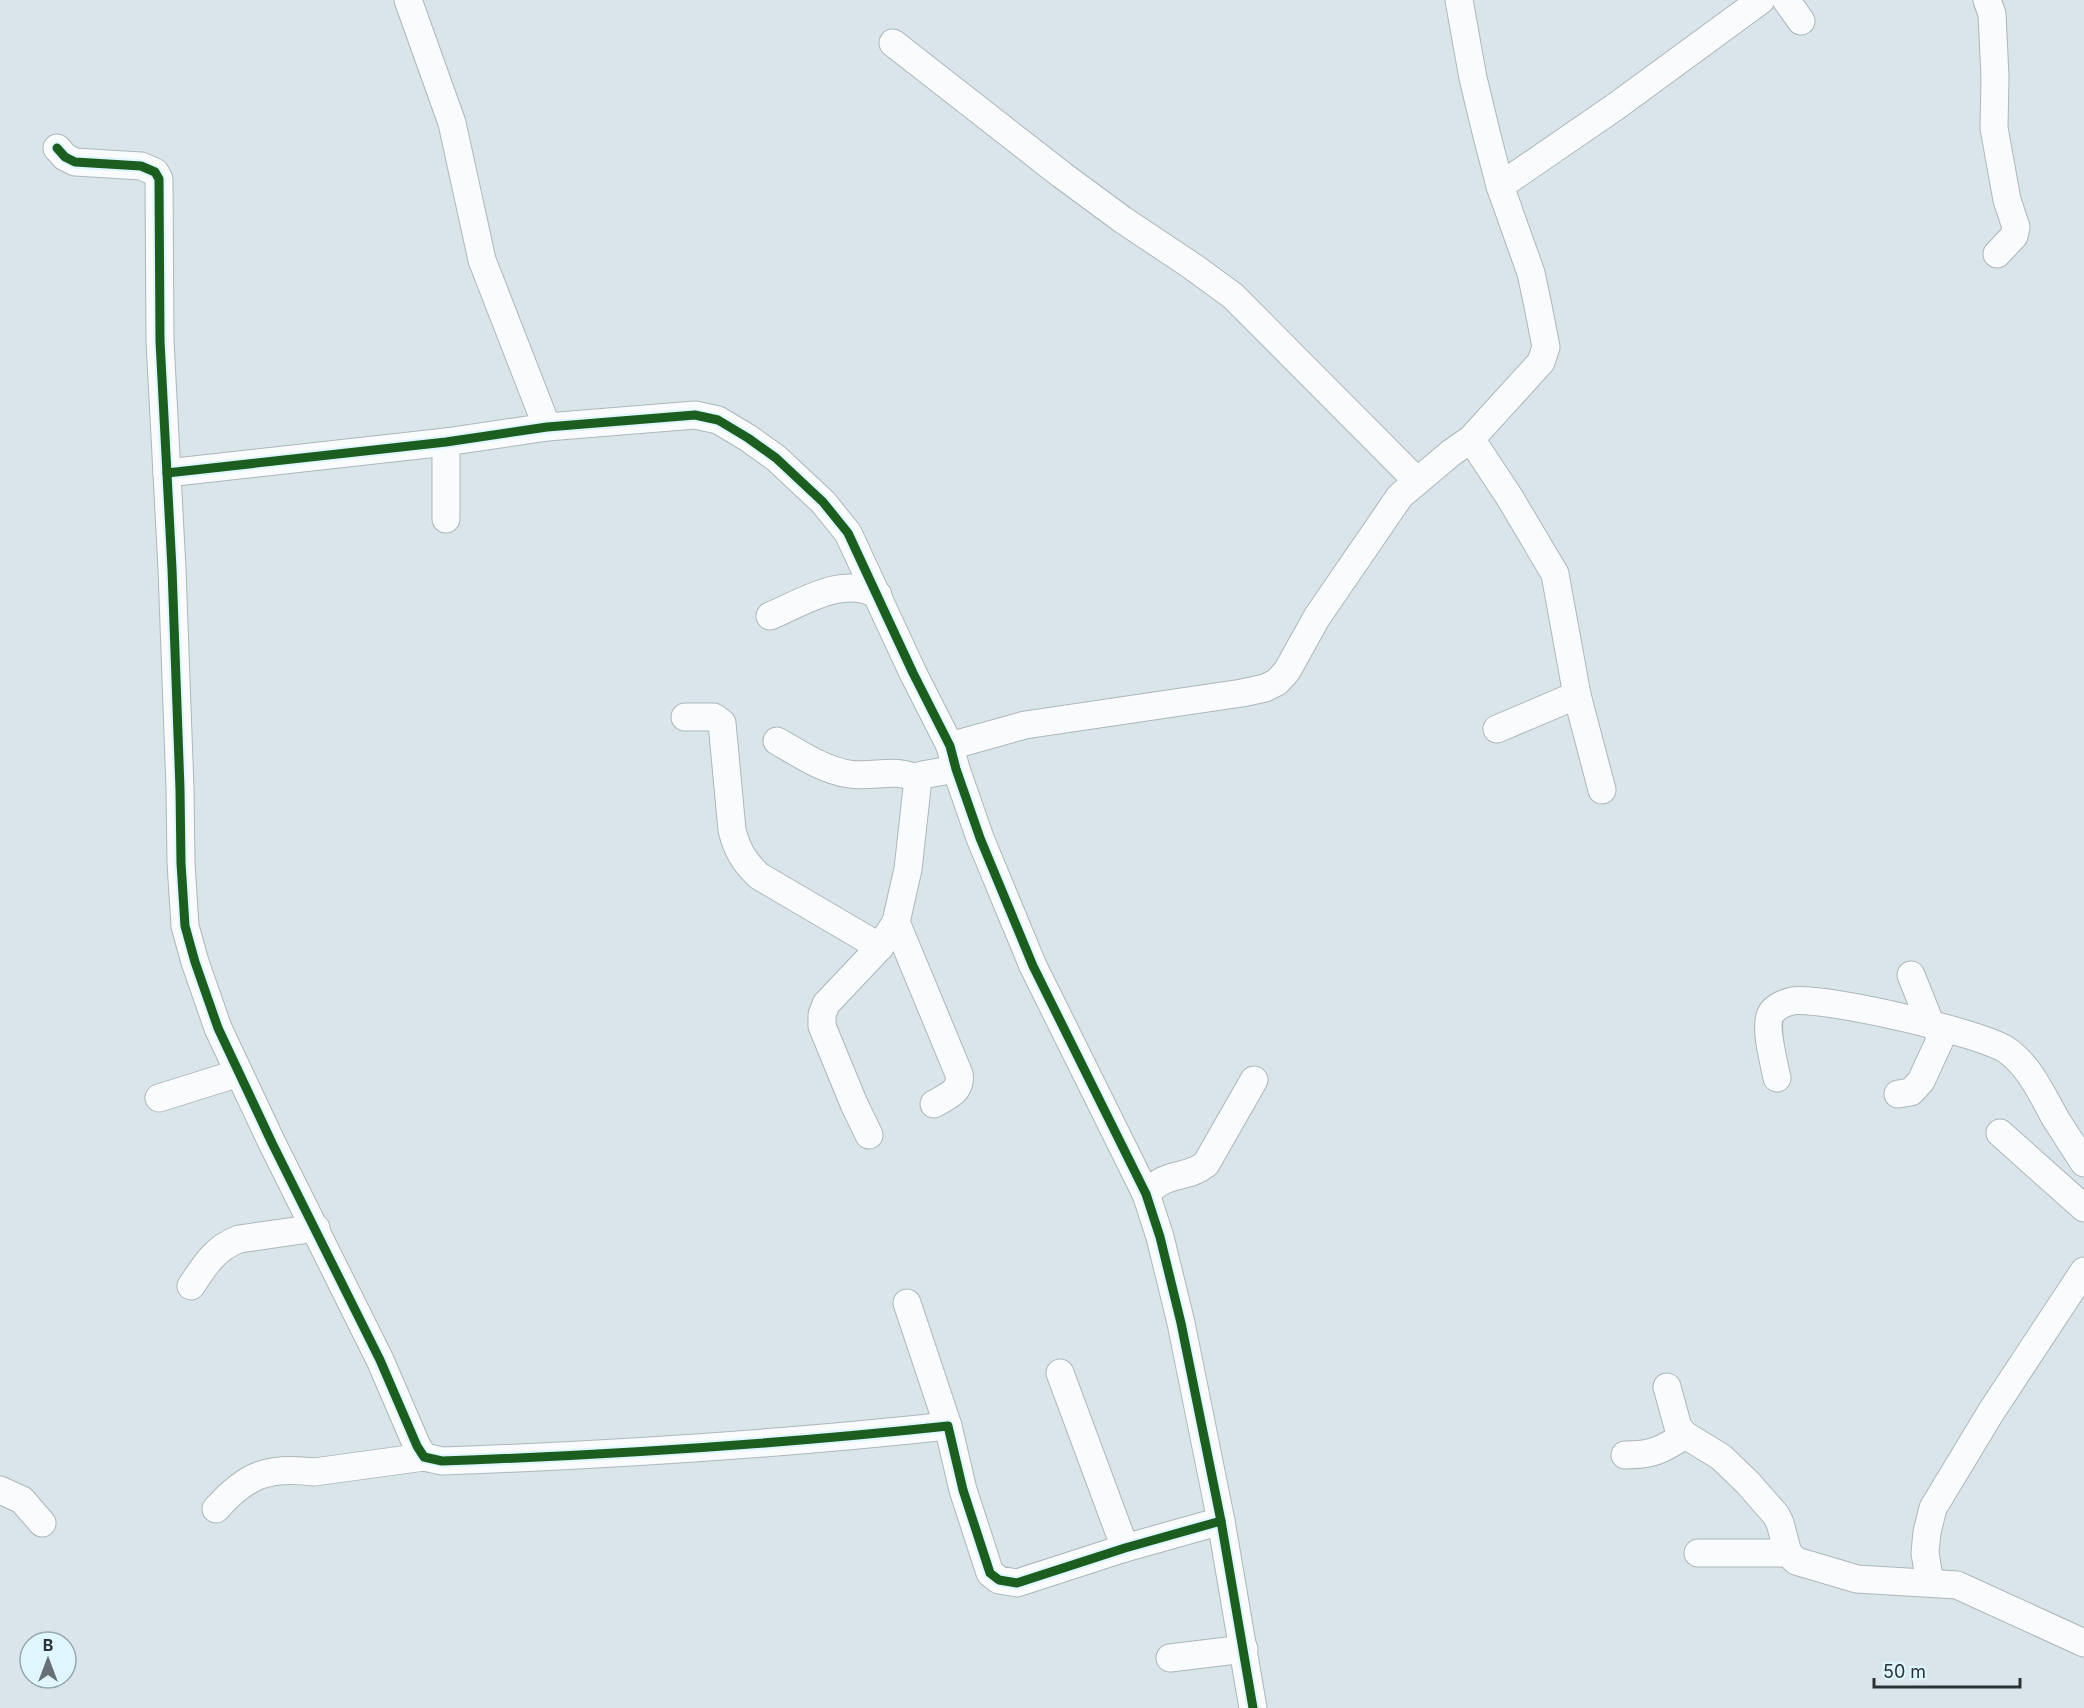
<svg xmlns="http://www.w3.org/2000/svg" width="2084" height="1708" viewBox="0 0 2084 1708" font-family="Inter,sans-serif">
<style>
.lines{fill:none;stroke-linecap:round;stroke-linejoin:round}
.minor-casing{stroke:#adb7bb;stroke-width:29}
.minor{stroke:#f9fbfc;stroke-width:27}
.cycleway-casing{stroke:#dff6fe;stroke-width:13}
.cycleway{stroke:#1b5e20;stroke-width:9}
</style>
<rect width="100%" height="100%" fill="#d9e5ea"/>
<g class="lines">
<defs>
<g id="minor">
<polyline points="408,0 452,123 482,260 547,427"/>
<polyline points="1786,0 1801,21"/>
<polyline points="1987,0 1992,14 1995,77 1994,128 2007,200 2016,227 2014,236 1997,254"/>
<polyline points="893,43 1062,175 1123,220 1192,266 1233,296 1417,481"/>
<path d="M 57,148 L 65,157 L 75,162 L 141,166 L 155,172 L 159,179 L 160,341 L 172,569 L 180,789 L 181,863 L 185,926 L 195,962 L 218,1028 L 272,1143 L 380,1360 L 417,1446 L 424,1457 L 442,1461 C 611,1455 780,1444 948,1426 L 963,1490 L 990,1573 L 999,1580 L 1017,1583 L 1125,1548 L 1221,1521"/>
<polyline points="1500,186 1615,107 1761,0"/>
<polyline points="1471,439 1510,498 1555,574 1577,695 1497,729"/>
<polyline points="167,473 446,442 547,427 695,415 718,420 748,438 776,458 823,502 848,533 913,673 950,746 956,769 980,838 1033,966 1146,1194 1160,1237 1181,1323 1221,1521 1253,1708"/>
<polyline points="446,519 446,442"/>
<path d="M 770,616 C 804,602 842,575 878,595"/>
<polyline points="1577,695 1602,790"/>
<path d="M 685,717 L 714,717 L 722,723 L 732,830 C 737,850 744,862 759,876 L 880,947"/>
<path d="M 777,741 C 800,754 823,770 849,774 C 874,778 895,767 918,779"/>
<polyline points="950,746 1025,725 1242,693 1265,688 1277,682 1287,671 1317,617 1400,496 1451,453 1471,439 1541,362 1546,347 1538,306 1531,273 1500,186 1487,136 1473,78 1459,0"/>
<path d="M 896,922 L 959,1074 C 962,1091 948,1096 934,1104"/>
<polyline points="1911,975 1931,1025"/>
<path d="M 1777,1078 C 1774,1063 1763,1023 1772,1012 C 1777,1006 1784,1003 1792,1001 C 1822,996 1984,1033 2008,1051 C 2031,1068 2043,1097 2057,1121 C 2066,1135 2075,1149 2084,1163"/>
<polyline points="1898,1094 1911,1092 1921,1081 1945,1029"/>
<polyline points="159,1098 239,1073"/>
<polyline points="2000,1133 2084,1208"/>
<polyline points="869,1135 854,1104 822,1026 822,1015 826,1004 880,947 896,922 908,869 918,779 922,775 956,769"/>
<path d="M 1146,1194 C 1167,1170 1186,1180 1206,1164 L 1254,1080"/>
<path d="M 191,1286 C 205,1265 215,1248 239,1239 L 316,1228"/>
<polyline points="907,1303 948,1426"/>
<polyline points="1060,1373 1125,1548"/>
<polyline points="1667,1387 1678,1427 1685,1435 1721,1457 1748,1483 1776,1515 1780,1523 1788,1553 1796,1561 1857,1579 1957,1585 2084,1643"/>
<path d="M 1625,1455 C 1653,1455 1662,1450 1685,1435"/>
<polyline points="0,1490 22,1500 42,1523"/>
<path d="M 216,1509 C 246,1475 268,1466 314,1472 L 424,1457"/>
<polyline points="1698,1553 1788,1553"/>
<polyline points="1930,1583 1925,1553 1927,1532 1933,1508 1991,1412 2084,1271"/>
<polyline points="1170,1658 1244,1649"/>
</g>
</defs>
<use href="#minor" class="minor-casing"/>
<use href="#minor" class="minor"/>
<defs>
<g id="cycleway">
<path d="M 57,148 L 65,157 L 75,162 L 141,166 L 155,172 L 159,179 L 160,341 L 172,569 L 180,789 L 181,863 L 185,926 L 195,962 L 218,1028 L 272,1143 L 380,1360 L 417,1446 L 424,1457 L 442,1461 C 611,1455 780,1444 948,1426 L 963,1490 L 990,1573 L 999,1580 L 1017,1583 L 1125,1548 L 1221,1521"/>
<polyline points="167,473 446,442 547,427 695,415 718,420 748,438 776,458 823,502 848,533 913,673 950,746 956,769 980,838 1033,966 1146,1194 1160,1237 1181,1323 1221,1521 1253,1708"/>
</g>
</defs>
<use href="#cycleway" class="cycleway-casing"/>
<use href="#cycleway" class="cycleway"/>
</g>
<g transform="translate(48 1660)"><circle r="28" fill="#dff6fe" stroke="#97a8ae" stroke-width="1.5"/>
<path d="M0-4.5L10 22L0 15L-10 22Z" fill="#677175"/>
<text y="-9" font-size="16" font-weight="bold" text-anchor="middle" fill="#2a3336">B</text>
</g>
<path d="M1874 1678v9h146v-9" fill="none" stroke="#2a3336" stroke-width="3"/>
<text x="1883" y="1678" font-size="18" fill="#2a3336" stroke="#dff6fe" stroke-width="4.5" paint-order="stroke">50 m</text>
</svg>
